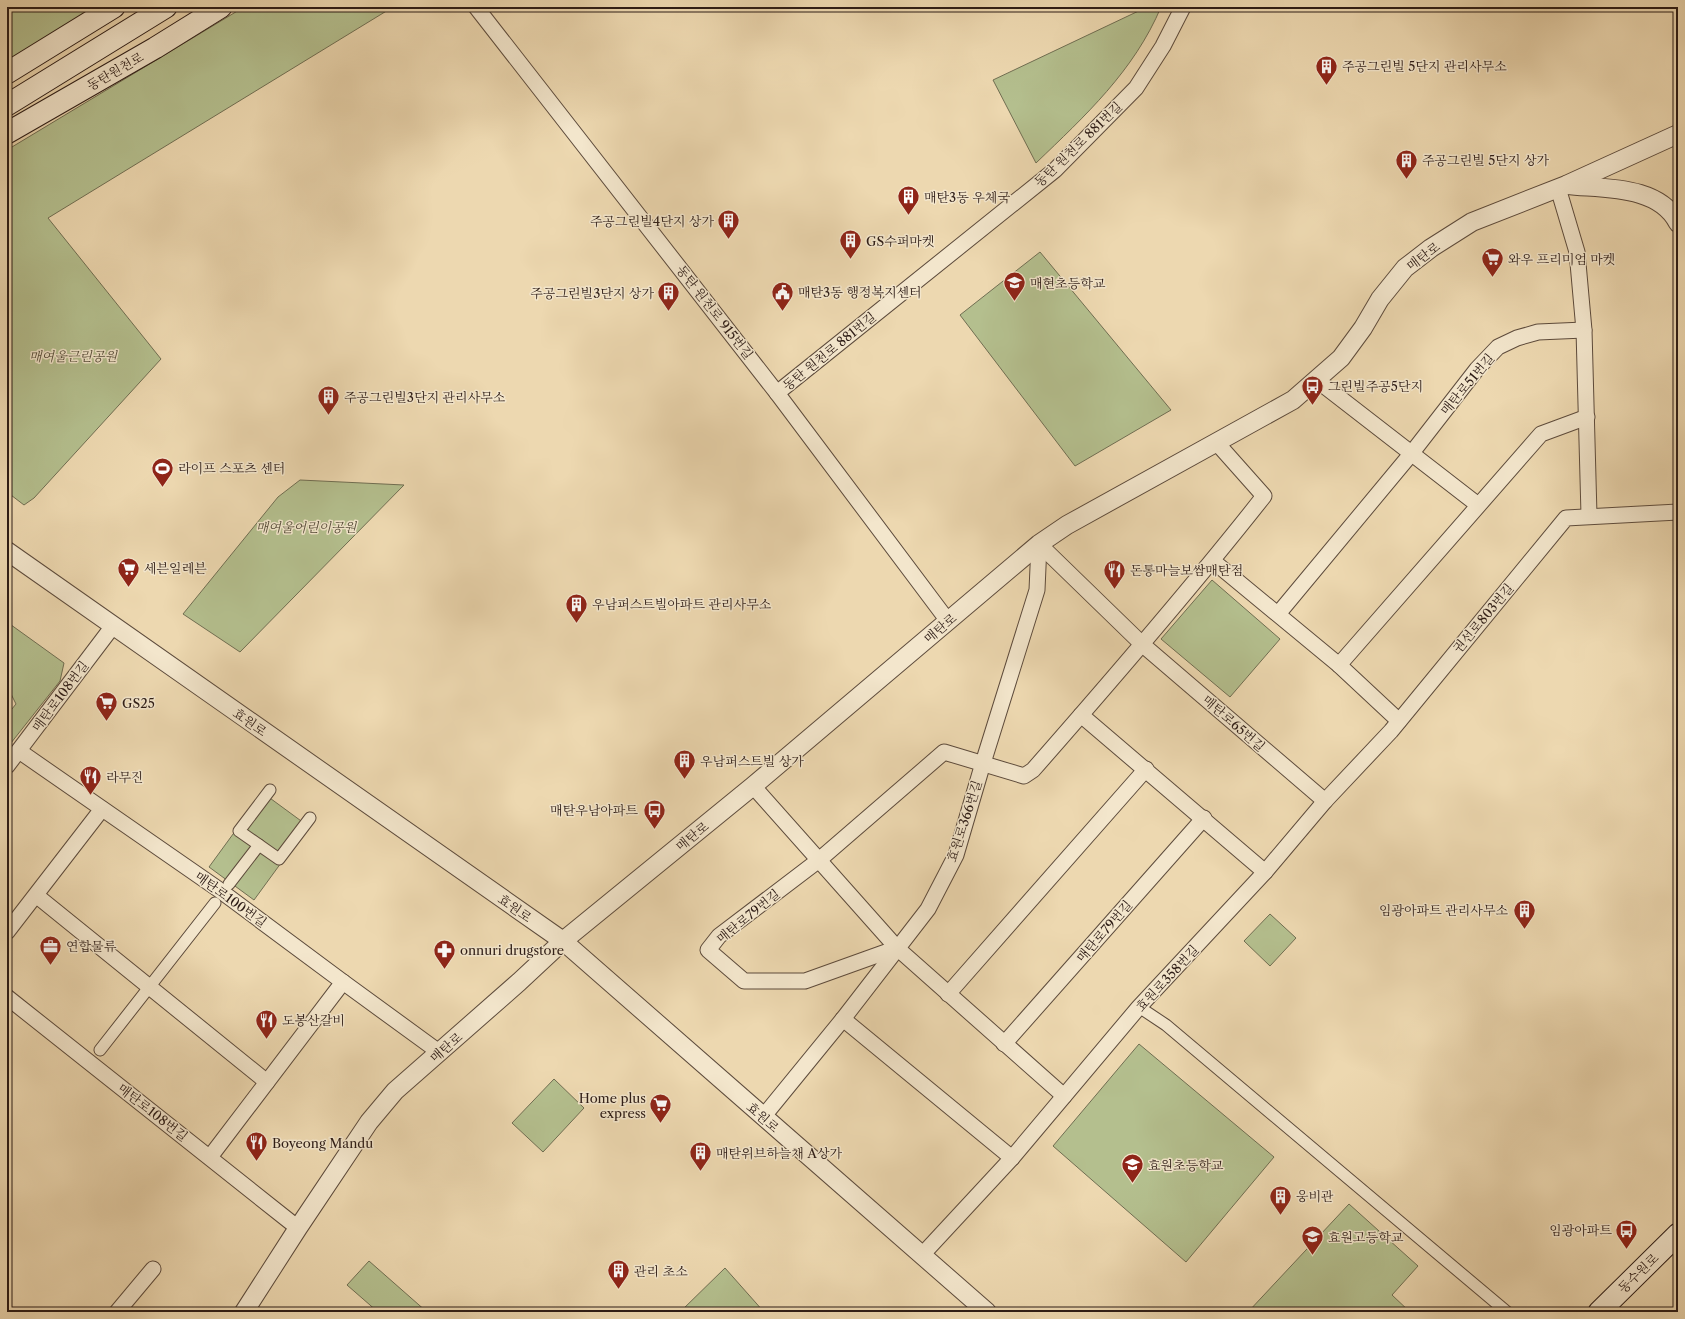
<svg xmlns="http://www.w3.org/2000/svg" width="1685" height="1319" viewBox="0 0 1685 1319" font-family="'Libre Caslon Text','Noto Serif KR',serif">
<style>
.green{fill:#b4bf8e;stroke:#706e52}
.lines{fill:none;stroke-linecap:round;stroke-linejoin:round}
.pedestrian-casing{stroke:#5d4b3c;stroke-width:13}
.minor-casing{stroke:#5d4b3c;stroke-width:17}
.tertiary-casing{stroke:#5d4b3c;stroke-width:20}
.secondary-casing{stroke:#2d1c16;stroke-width:23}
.pedestrian{stroke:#f3e6cc;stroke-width:11}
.minor{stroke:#f3e6cc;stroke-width:15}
.tertiary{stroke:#f3e6cc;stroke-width:18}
.secondary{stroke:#f3e6cc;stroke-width:21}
.labels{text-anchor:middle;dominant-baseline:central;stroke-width:3;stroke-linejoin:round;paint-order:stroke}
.poi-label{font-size:13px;fill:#2d1c16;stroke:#f3e6cc;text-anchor:start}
.street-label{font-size:13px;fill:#2d1c16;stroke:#f3e6cc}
.park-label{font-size:13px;font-style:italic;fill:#564d3a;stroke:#f3e6cc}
</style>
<rect width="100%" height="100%" fill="#edd8b0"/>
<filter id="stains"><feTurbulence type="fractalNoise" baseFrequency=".005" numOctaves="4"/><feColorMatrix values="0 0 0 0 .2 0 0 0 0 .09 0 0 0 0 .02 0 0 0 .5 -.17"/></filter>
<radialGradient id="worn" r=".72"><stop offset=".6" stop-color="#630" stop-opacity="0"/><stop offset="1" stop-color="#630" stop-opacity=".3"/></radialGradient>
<g class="green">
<polygon points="10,7 109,7 7,65 7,9"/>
<polygon points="244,7 393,7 48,218 161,359 34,498 24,505 7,492 7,150"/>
<path d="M 1147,7 L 1161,7 C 1134,71 1085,116 1036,163 L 993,80 Z"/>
<polygon points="1040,252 1171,410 1075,466 960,315"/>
<polygon points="300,480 404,485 240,652 183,614 278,497"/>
<polygon points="1212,580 1280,639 1230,697 1161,639"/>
<polygon points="7,622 64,663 60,681 7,748 7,715 16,704 7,686"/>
<polygon points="263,793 308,826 254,900 209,867"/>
<polygon points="1270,914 1296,938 1270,966 1244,941"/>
<polygon points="1139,1044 1274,1157 1186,1262 1053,1146"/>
<polygon points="554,1079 584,1108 543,1152 512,1123"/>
<polygon points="1349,1204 1418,1266 1392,1295 1410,1312 1248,1312"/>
<polygon points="369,1261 427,1312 378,1312 347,1285"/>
<polygon points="725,1268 764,1312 680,1312"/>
</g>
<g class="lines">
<defs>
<g id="pedestrian">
<polyline points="270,790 239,831 279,859 310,818"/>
<polyline points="229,884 259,845"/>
<polyline points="1139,1007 1166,1025 1507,1312"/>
<polyline points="100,1050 215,903"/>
</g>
<g id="minor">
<polyline points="476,7 777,393 948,621"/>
<polyline points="1558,188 1577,252 1584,330 1589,515"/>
<polyline points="1318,381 1478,505"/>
<polyline points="777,393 1055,170 1136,88 1163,46 1183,7"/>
<polyline points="1039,544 1143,645 1325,801"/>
<polyline points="1213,561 1339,665 1399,721"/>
<polyline points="1278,614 1411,454 1477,369 1498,347 1517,338 1538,332 1584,330"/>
<polyline points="1339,665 1541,434 1587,417"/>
<polyline points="1081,715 1265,872"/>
<polyline points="19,751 218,889 343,982 439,1052"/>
<polyline points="7,766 113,626"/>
<polyline points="753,786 897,948 1064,1096"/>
<polyline points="37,896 267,1082"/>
<polyline points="7,932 102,809"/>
<path d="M 897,948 L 805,981 L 744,981 L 708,950 L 719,936 L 819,860 L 944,752 L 1024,776 L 1033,770 C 1112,680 1190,590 1264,496 L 1216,442"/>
<polyline points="948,994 1146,769"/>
<polyline points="7,997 298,1228"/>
<polyline points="843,1019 1012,1158"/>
<polyline points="1004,1044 1204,818"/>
<polyline points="763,1117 843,1019 928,909 956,855 983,763 1037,590 1039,544"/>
<polyline points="210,1157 343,982"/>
<polyline points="922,1255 1012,1158 1139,1007 1265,872 1325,801 1391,731 1566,518 1678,512"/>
<polyline points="117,1312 153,1269"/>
</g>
<g id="tertiary">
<path d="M 1567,185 C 1604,189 1659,185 1678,223"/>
<polyline points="7,551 563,941 987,1312"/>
<polyline points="244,1312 298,1228 369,1122 395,1091 519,982 563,941 753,786 1039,544 1067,525 1293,400 1341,358 1363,328 1380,299 1405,268 1431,248 1472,222 1566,185 1678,134"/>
</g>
<g id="secondary">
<polyline points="7,73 114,7"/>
<polyline points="7,105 166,7"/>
<polyline points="7,133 155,48 221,7"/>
<polyline points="1599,1312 1678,1234"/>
</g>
</defs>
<use href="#pedestrian" class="pedestrian-casing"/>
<use href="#minor" class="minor-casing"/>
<use href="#tertiary" class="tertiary-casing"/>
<use href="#secondary" class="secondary-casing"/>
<use href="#pedestrian" class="pedestrian"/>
<use href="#minor" class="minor"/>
<use href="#tertiary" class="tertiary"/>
<use href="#secondary" class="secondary"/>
</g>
<defs>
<symbol id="building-pin" viewBox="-11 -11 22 30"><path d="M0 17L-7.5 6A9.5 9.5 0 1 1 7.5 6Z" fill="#8f2418" stroke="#f3e6cc"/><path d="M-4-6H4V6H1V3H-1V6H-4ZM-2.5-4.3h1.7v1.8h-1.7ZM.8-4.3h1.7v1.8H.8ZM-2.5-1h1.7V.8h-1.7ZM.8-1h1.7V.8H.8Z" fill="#fff"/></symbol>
<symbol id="supermarket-pin" viewBox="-11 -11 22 30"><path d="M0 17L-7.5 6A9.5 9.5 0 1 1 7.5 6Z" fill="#8f2418" stroke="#f3e6cc"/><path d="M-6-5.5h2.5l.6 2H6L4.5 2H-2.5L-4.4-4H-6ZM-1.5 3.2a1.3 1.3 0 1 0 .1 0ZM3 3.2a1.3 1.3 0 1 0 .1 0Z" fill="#fff"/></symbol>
<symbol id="school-pin" viewBox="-11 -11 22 30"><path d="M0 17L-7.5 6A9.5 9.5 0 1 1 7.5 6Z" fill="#8f2418" stroke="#f3e6cc"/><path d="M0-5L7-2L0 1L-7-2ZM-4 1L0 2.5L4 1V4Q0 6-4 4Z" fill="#fff"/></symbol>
<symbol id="civic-pin" viewBox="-11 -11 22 30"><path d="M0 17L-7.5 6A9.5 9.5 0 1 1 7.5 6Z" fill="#8f2418" stroke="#f3e6cc"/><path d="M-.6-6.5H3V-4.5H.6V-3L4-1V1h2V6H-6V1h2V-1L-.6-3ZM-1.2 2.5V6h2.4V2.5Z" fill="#fff"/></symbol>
<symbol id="bus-pin" viewBox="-11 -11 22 30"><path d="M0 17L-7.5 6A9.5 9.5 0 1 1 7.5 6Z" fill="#8f2418" stroke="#f3e6cc"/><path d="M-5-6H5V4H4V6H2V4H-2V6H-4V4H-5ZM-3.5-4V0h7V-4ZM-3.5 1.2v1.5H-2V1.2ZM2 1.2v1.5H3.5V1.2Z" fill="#fff"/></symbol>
<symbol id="stadium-pin" viewBox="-11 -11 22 30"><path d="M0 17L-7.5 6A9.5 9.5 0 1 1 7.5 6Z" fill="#8f2418" stroke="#f3e6cc"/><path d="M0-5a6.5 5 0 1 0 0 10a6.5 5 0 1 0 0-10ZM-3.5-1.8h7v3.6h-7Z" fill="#fff"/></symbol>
<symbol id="restaurant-pin" viewBox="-11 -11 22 30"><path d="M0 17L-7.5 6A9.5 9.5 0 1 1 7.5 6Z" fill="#8f2418" stroke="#f3e6cc"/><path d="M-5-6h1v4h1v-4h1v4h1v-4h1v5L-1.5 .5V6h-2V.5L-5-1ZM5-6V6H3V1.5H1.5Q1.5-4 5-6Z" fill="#fff"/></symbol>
<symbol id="office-pin" viewBox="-11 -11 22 30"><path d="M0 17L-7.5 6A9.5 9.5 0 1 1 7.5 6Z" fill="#8f2418" stroke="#f3e6cc"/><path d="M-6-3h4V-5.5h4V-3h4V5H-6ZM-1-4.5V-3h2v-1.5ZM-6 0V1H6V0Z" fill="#fff"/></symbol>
<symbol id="pharmacy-pin" viewBox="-11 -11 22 30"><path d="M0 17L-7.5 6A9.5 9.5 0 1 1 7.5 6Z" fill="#8f2418" stroke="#f3e6cc"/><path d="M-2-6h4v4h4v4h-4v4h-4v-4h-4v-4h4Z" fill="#fff"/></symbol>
</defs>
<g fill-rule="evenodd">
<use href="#building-pin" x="1314" y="54" width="25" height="34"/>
<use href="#building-pin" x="1394" y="148" width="25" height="34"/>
<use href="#building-pin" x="896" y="184" width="25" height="34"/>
<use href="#building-pin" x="716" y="208" width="25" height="34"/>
<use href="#building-pin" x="838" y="228" width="25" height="34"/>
<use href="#supermarket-pin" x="1480" y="246" width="25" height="34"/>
<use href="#school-pin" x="1002" y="270" width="25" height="34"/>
<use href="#civic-pin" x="770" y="280" width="25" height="34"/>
<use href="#building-pin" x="656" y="280" width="25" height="34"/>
<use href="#bus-pin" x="1300" y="374" width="25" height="34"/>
<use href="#building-pin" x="316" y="384" width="25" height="34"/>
<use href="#stadium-pin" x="150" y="456" width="25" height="34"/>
<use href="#supermarket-pin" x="116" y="556" width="25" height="34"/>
<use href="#restaurant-pin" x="1102" y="558" width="25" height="34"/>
<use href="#building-pin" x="564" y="592" width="25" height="34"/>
<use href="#supermarket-pin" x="94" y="690" width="25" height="34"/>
<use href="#building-pin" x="672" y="748" width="25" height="34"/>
<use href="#restaurant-pin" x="78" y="764" width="25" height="34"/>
<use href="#bus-pin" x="642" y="798" width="25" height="34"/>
<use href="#building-pin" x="1512" y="898" width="25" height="34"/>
<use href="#office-pin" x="38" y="934" width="25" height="34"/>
<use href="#pharmacy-pin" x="432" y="938" width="25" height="34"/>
<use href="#restaurant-pin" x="254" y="1008" width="25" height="34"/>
<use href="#supermarket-pin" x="648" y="1092" width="25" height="34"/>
<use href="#restaurant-pin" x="244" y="1130" width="25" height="34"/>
<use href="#building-pin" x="688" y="1140" width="25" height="34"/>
<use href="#school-pin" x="1120" y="1152" width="25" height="34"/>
<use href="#building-pin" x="1268" y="1184" width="25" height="34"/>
<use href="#bus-pin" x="1614" y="1218" width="25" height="34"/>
<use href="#school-pin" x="1300" y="1224" width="25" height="34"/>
<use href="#building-pin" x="606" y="1258" width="25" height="34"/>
</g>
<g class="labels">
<g class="poi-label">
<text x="1342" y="66">주공그린빌 5단지 관리사무소</text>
<text x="1422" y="160">주공그린빌 5단지 상가</text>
<text x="924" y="197">매탄3동 우체국</text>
<text x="714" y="221" text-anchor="end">주공그린빌4단지 상가</text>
<text x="866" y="241">GS수퍼마켓</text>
<text x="1508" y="259">와우 프리미엄 마켓</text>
<text x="1030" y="283">매현초등학교</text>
<text x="798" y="292">매탄3동 행정복지센터</text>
<text x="654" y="293" text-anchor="end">주공그린빌3단지 상가</text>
<text x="1328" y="386">그린빌주공5단지</text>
<text x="344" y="397">주공그린빌3단지 관리사무소</text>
<text x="178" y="468">라이프 스포츠 센터</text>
<text x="144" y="568">세븐일레븐</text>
<text x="1130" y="570">돈통마늘보쌈매탄점</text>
<text x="592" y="604">우남퍼스트빌아파트 관리사무소</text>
<text x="122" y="703">GS25</text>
<text x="700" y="761">우남퍼스트빌 상가</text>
<text x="106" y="777">라무진</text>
<text x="638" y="810" text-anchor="end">매탄우남아파트</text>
<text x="1508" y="910" text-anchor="end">임광아파트 관리사무소</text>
<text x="66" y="946">연합물류</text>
<text x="460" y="950">onnuri drugstore</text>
<text x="282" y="1020">도봉산갈비</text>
<text x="646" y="1098" text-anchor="end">Home plus<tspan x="646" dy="15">express</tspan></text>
<text x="272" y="1143">Boyeong Mandu</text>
<text x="716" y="1153">매탄위브하늘채 A상가</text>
<text x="1148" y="1165">효원초등학교</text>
<text x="1296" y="1196">웅비관</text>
<text x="1612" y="1230" text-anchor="end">임광아파트</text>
<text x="1328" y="1237">효원고등학교</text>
<text x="634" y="1271">관리 초소</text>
</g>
<g class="street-label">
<text transform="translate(115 71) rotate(-30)">동탄원천로</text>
<text transform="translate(1078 144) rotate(-44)">동탄 원천로 881번길</text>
<text transform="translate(1423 256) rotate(-37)">매탄로</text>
<text transform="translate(715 312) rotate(52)">동탄 원천로 915번길</text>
<text transform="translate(829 351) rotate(-39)">동탄 원천로 881번길</text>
<text transform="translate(1467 384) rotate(-50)">매탄로51번길</text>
<text transform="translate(1483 618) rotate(-50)">권선로803번길</text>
<text transform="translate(940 628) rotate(-40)">매탄로</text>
<text transform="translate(60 696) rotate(-53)">매탄로108번길</text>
<text transform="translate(250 722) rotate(35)">효원로</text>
<text transform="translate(1234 723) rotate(41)">매탄로65번길</text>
<text transform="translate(964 821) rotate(-72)">효원로366번길</text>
<text transform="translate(692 836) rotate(-39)">매탄로</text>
<text transform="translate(231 899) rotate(36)">매탄로100번길</text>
<text transform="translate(515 908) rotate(35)">효원로</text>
<text transform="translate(748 916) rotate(-39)">매탄로79번길</text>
<text transform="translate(1104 931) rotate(-49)">매탄로79번길</text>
<text transform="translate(1167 978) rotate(-47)">효원로358번길</text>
<text transform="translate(446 1047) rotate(-41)">매탄로</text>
<text transform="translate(153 1112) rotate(38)">매탄로108번길</text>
<text transform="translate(763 1117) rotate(41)">효원로</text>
<text transform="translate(1638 1273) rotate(-44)">동수원로</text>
</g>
<g class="park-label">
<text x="73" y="356">매여울근린공원</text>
<text x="306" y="527">매여울어린이공원</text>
</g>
</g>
<rect width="1685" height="1319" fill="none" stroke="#edd8b0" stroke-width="24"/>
<rect x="8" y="8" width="1669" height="1303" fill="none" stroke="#2d1c16" stroke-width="2"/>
<rect x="12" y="12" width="1661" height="1295" fill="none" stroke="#2d1c16"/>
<rect width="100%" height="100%" filter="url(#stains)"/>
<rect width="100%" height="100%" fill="url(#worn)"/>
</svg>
